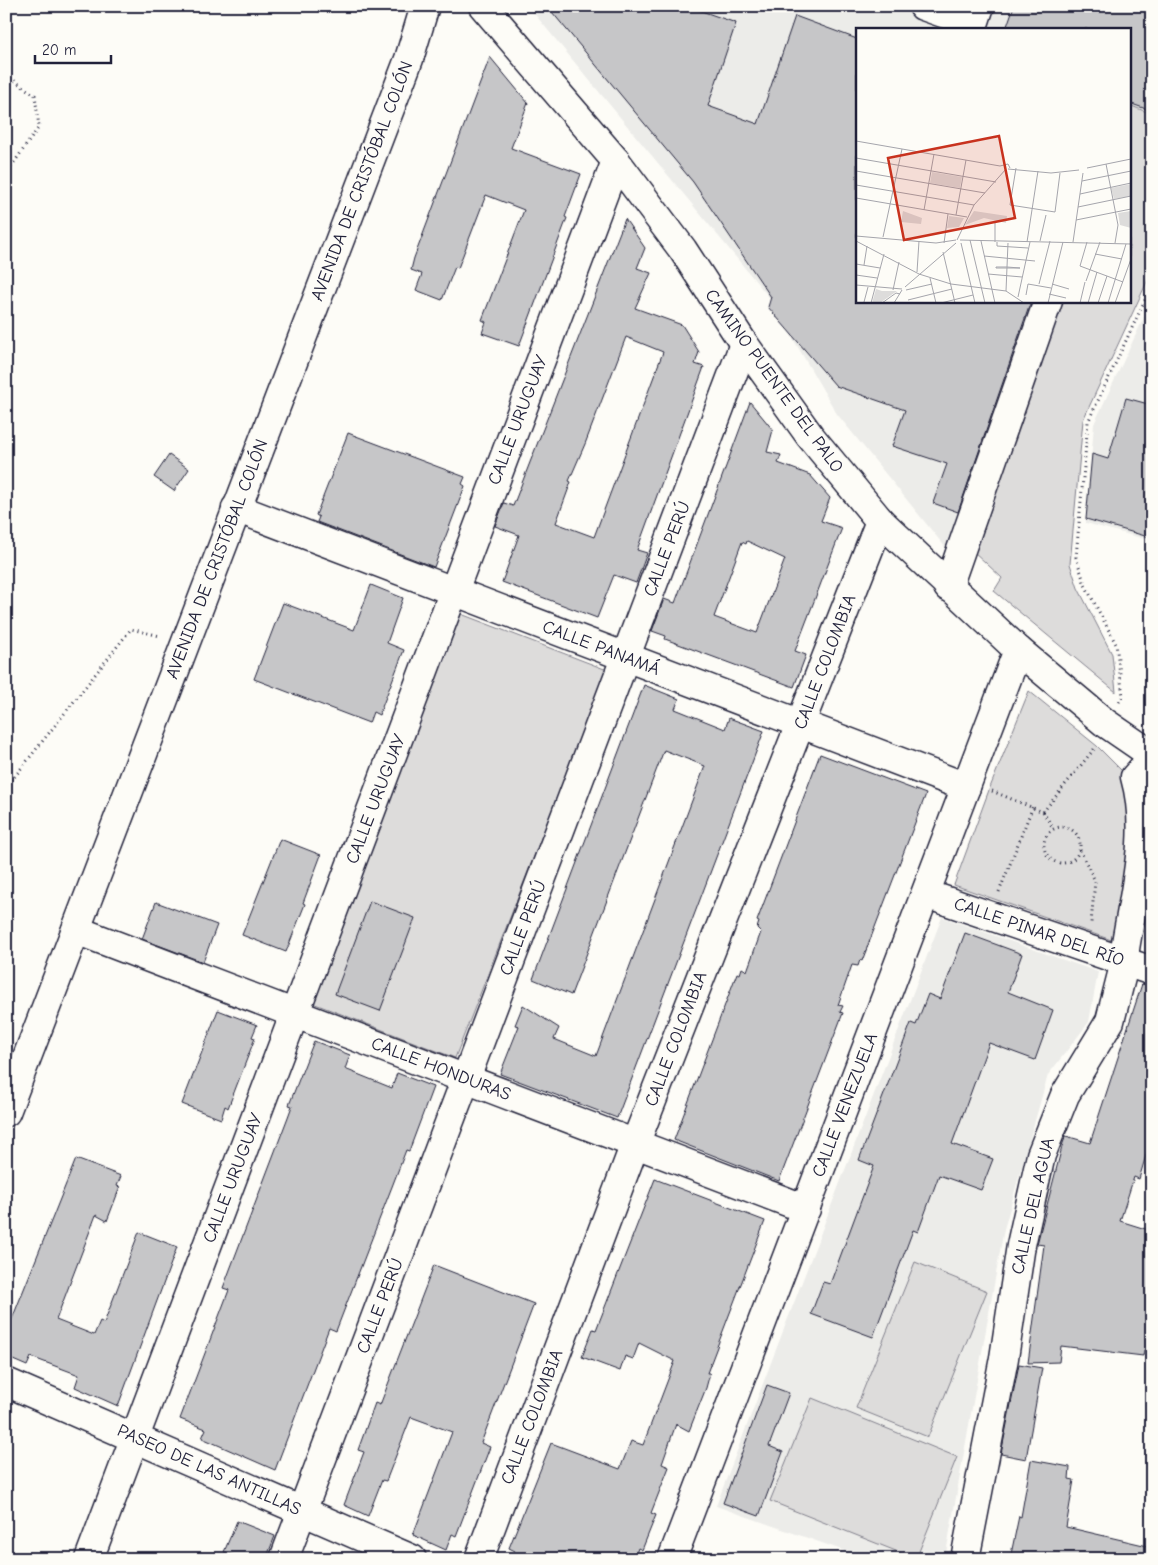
<svg xmlns="http://www.w3.org/2000/svg" width="1158" height="1565" viewBox="0 0 1158 1565" font-family="'Comic Neue',sans-serif">
<style>
.built{fill:#ecece9}
.green{fill:#dddcdb;stroke:#807f8b}
.building{fill:#c6c6c8;stroke:#22223b;fill-rule:evenodd}
.lines{fill:none;stroke-linecap:round;stroke-linejoin:round}
.minor-casing{stroke:#22223b;stroke-width:31}
.major-casing{stroke:#22223b;stroke-width:31}
.path{stroke:#22223b;stroke-width:3;stroke-dasharray:1 4;stroke-linecap:butt}
.minor{stroke:#fdfcf7;stroke-width:28}
.major{stroke:#fdfcf7;stroke-width:28}
.labels{text-anchor:middle;dominant-baseline:central;stroke-width:4;stroke-linejoin:round;paint-order:stroke}
.street-label{font-size:18px;fill:#22223b;stroke:#fdfcf7}
.inset-road{fill:none;stroke:#a5a5ac;stroke-width:1}
.view{fill:#c8321e;fill-opacity:0.15;stroke:#c8321e;stroke-width:2.5}
.inset-edge{fill:none;stroke:#22223b;stroke-width:2.5}
</style>
<rect width="100%" height="100%" fill="#fdfcf7"/>
<filter id="ink" filterUnits="userSpaceOnUse"><feTurbulence type="fractalNoise" baseFrequency=".02" numOctaves="2"/><feDisplacementMap in="SourceGraphic" scale="10" xChannelSelector="R" yChannelSelector="G"/><feConvolveMatrix kernelMatrix="1 2 1 2 8 2 1 2 1" color-interpolation-filters="sRGB"/></filter>
<g filter="url(#ink)">
<g class="built">
<polygon points="528,6 1152,6 1152,114 1129,105 1129,29 857,29 857,301 1034,301 946,548 837,414 768,296"/>
<polygon points="1152,300 1152,541 1086,523 1094,424"/>
<polygon points="942,917 1098,972 1089,1022 1048,1075 1004,1229 945,1559 868,1559 716,1506"/>
</g>
<g class="green">
<polygon points="1129,105 1152,114 1152,271 1083,420 1070,564 1078,588 1112,654 1116,692 994,591 1002,578 957,536 1040,301 1129,301"/>
<polygon points="461,614 607,670 455,1058 310,1002"/>
<polygon points="1029,691 1097,746 1131,780 1138,807 1120,943 954,885 989,790"/>
<polygon points="915,1262 987,1291 928,1437 856,1408"/>
<polygon points="812,1398 957,1457 916,1559 770,1501"/>
</g>
<g class="building">
<polygon points="547,6 687,6 736,23 708,106 758,124 795,16 857,39 857,301 1031,301 958,512 933,503 947,464 892,446 905,410 836,386 768,307 771,297 693,182"/>
<polygon points="1014,6 1152,6 1152,111 1129,103 1129,29 1006,29"/>
<polygon points="490,57 528,103 511,148 581,174 565,217 567,218 519,346 482,333 486,322 482,320 524,210 486,195 458,268 455,267 442,300 416,290 422,274 411,270 414,258"/>
<path d="M 625,219 L 645,248 L 637,268 L 651,273 L 635,308 L 682,325 L 699,352 L 695,364 L 704,367 L 637,550 L 647,553 L 636,583 L 614,575 L 597,618 L 502,582 L 519,535 L 495,526 L 504,503 L 513,506 ZM 626,337 L 663,352 L 594,537 L 556,523 L 571,482 L 569,481 L 585,444 Z"/>
<polygon points="1126,398 1152,405 1152,538 1086,519 1092,454 1108,459"/>
<path d="M 750,402 L 773,430 L 767,452 L 781,455 L 778,463 L 810,475 L 830,498 L 821,521 L 842,528 L 795,651 L 806,655 L 794,687 L 665,639 L 666,636 L 652,631 L 664,599 L 675,603 ZM 747,541 L 785,559 L 757,633 L 714,617 L 742,542 L 746,544 Z"/>
<polygon points="348,433 465,477 462,484 465,486 434,567 317,522 319,517 316,515"/>
<polygon points="169,455 189,469 174,491 154,477"/>
<polygon points="371,585 403,598 387,643 404,650 379,715 373,712 369,723 254,679 283,603 354,630"/>
<polygon points="644,685 679,699 675,709 725,729 729,718 764,731 617,1118 500,1074 519,1026 515,1025 523,1005 559,1028 554,1039 596,1056 705,766 664,750 571,995 533,979"/>
<polygon points="820,754 926,794 862,961 860,960 858,966 852,965 838,1005 843,1006 840,1012 843,1013 779,1181 674,1140 737,973 740,974 742,968 747,971 761,932 757,928 759,922 757,921"/>
<polygon points="280,839 321,855 303,903 305,904 286,952 242,935"/>
<polygon points="370,901 415,918 380,1011 335,994"/>
<polygon points="156,902 217,925 203,962 142,939"/>
<polygon points="965,933 1022,954 1008,992 1053,1010 1035,1060 989,1043 952,1144 993,1159 981,1190 939,1175 918,1232 913,1230 873,1337 811,1314 823,1282 830,1284 874,1166 859,1160 911,1023 916,1025 928,994 940,999"/>
<polygon points="1142,984 1152,986 1152,1153 1147,1152 1139,1179 1134,1177 1120,1221 1152,1231 1152,1351 1144,1350 1143,1356 1061,1346 1059,1362 1028,1363 1044,1245 1037,1244 1063,1143 1066,1136 1090,1143"/>
<polygon points="218,1010 257,1025 252,1037 255,1038 228,1108 225,1106 221,1119 182,1104"/>
<polygon points="314,1041 350,1055 345,1069 392,1088 397,1073 433,1087 409,1151 406,1150 393,1184 336,1331 329,1328 275,1470 202,1438 206,1429 180,1419 229,1290 223,1288 288,1117 292,1106 289,1105"/>
<polygon points="76,1159 121,1176 117,1186 120,1187 107,1221 96,1215 56,1320 94,1335 100,1321 104,1323 139,1232 177,1247 118,1406 75,1387 79,1375 31,1357 27,1366 6,1357 6,1334"/>
<polygon points="655,1179 765,1221 707,1373 710,1373 706,1388 689,1431 676,1424 662,1464 669,1467 651,1513 656,1515 642,1550 638,1548 634,1559 512,1559 515,1551 509,1548 551,1443 620,1469 631,1441 643,1445 675,1361 639,1343 633,1359 625,1356 620,1371 582,1357 593,1329 596,1330"/>
<polygon points="434,1265 534,1304 481,1443 490,1447 456,1536 452,1534 446,1550 413,1535 452,1432 411,1417 386,1481 382,1480 368,1516 344,1505 364,1452 358,1450 375,1403 380,1405"/>
<polygon points="1019,1364 1042,1368 1026,1459 1001,1454"/>
<polygon points="767,1385 789,1393 769,1446 783,1452 759,1516 723,1503"/>
<polygon points="1031,1460 1070,1467 1069,1479 1074,1480 1066,1527 1152,1547 1152,1559 1010,1559 1019,1516 1021,1517"/>
<polygon points="237,1521 275,1536 266,1559 244,1559 224,1552"/>
</g>
<g class="lines">
<defs>
<g id="minor">
<polyline points="483,6 616,161 683,250 744,344 810,436 880,521 1018,650 1104,722 1152,755"/>
<polyline points="923,6 974,24 980,6"/>
<polyline points="236,508 966,787"/>
<polyline points="948,587 1048,301"/>
<polyline points="926,894 1152,971"/>
<polyline points="76,930 806,1209"/>
<polyline points="6,1382 412,1559"/>
<polyline points="89,1559 616,161"/>
<polyline points="284,1559 744,344"/>
<polyline points="479,1559 635,1144 880,521"/>
<polyline points="672,1559 1018,650"/>
<path d="M 965,1559 L 1004,1358 L 1021,1245 L 1041,1155 L 1065,1095 L 1110,1021 L 1125,962 L 1125,949 C 1134,892 1151,833 1135,777 L 1144,767 L 1151,754"/>
</g>
<polyline id="major" points="6,1112 409,59 425,6"/>
</defs>
<use href="#minor" class="minor-casing"/>
<use href="#major" class="major-casing"/>
<g class="path">
<polyline points="6,75 35,95 39,127 6,174"/>
<polyline points="1119,702 1123,696 1116,644 1085,585 1076,557 1088,422 1152,285"/>
<polyline points="6,781 12,780 131,629 160,636"/>
<polyline points="992,791 1043,812 1053,828"/>
<polyline points="1043,812 1095,748"/>
<circle cx="1062" cy="845" r="18"/>
<polyline points="1080,850 1095,881 1091,923"/>
<polyline points="999,892 1033,806"/>
</g>
<use href="#minor" class="minor"/>
<use href="#major" class="major"/>
</g>
</g>
<g class="labels">
<g class="street-label">
<text transform="translate(362 181) rotate(-69)">AVENIDA DE CRISTÓBAL COLÓN</text>
<text transform="translate(774 381) rotate(54)">CAMINO PUENTE DEL PALO</text>
<text transform="translate(518 420) rotate(-69)">CALLE URUGUAY</text>
<text transform="translate(667 549) rotate(-69)">CALLE PERÚ</text>
<text transform="translate(217 559) rotate(-69)">AVENIDA DE CRISTÓBAL COLÓN</text>
<text transform="translate(601 648) rotate(21)">CALLE PANAMÁ</text>
<text transform="translate(825 662) rotate(-69)">CALLE COLOMBIA</text>
<text transform="translate(376 799) rotate(-69)">CALLE URUGUAY</text>
<text transform="translate(523 928) rotate(-69)">CALLE PERÚ</text>
<text transform="translate(1039 932) rotate(19)">CALLE PINAR DEL RÍO</text>
<text transform="translate(676 1039) rotate(-69)">CALLE COLOMBIA</text>
<text transform="translate(441 1069) rotate(21)">CALLE HONDURAS</text>
<text transform="translate(845 1105) rotate(-69)">CALLE VENEZUELA</text>
<text transform="translate(233 1178) rotate(-69)">CALLE URUGUAY</text>
<text transform="translate(1033 1206) rotate(-77)">CALLE DEL AGUA</text>
<text transform="translate(380 1306) rotate(-69)">CALLE PERÚ</text>
<text transform="translate(532 1417) rotate(-69)">CALLE COLOMBIA</text>
<text transform="translate(209 1470) rotate(24)">PASEO DE LAS ANTILLAS</text>
</g>
</g>
<g transform="translate(856 28)">
<rect width="275" height="275" fill="#fdfcf7"/>
<path d="M 76,144 L 106,149 L 104,160 L 74,155 ZM 275,156 L 275,168 L 258,171 L 255,160 ZM 47,183 L 66,190 L 65,196 L 45,194 ZM 118,183 L 151,188 L 150,195 L 128,190 L 109,197 ZM 275,183 L 275,200 L 264,197 L 262,185 ZM 93,188 L 108,190 L 103,199 L 91,200 ZM 20,261 L 26,263 L 41,263 L 24,275 L 16,275 Z" fill="#dddcdb"/>
<path class="inset-road" d="M 0,113 L 144,138 L 152,136 L 154,140M 0,130 L 140,154M 250,136 L 262,197 L 259,215M 160,140 L 154,177 L 199,184 L 204,145M 231,140 L 275,131M 152,141 L 195,145 L 223,142M 0,143 L 129,165M 226,153 L 275,143M 0,157 L 118,177M 224,166 L 275,155M 0,170 L 111,189M 222,179 L 275,168M 68,182 L 78,126M 100,187 L 110,132M 220,192 L 275,181M 0,208 L 80,215 L 100,212M 27,209 L 46,121M 101,212 L 118,177 L 150,141M 104,212 L 275,216M 114,212 L 129,275M 0,213 L 63,246 L 95,256 L 150,263 L 168,275M 125,213 L 139,275M 184,213 L 190,187M 139,214 L 139,194M 141,214 L 141,218 L 172,220M 171,214 L 182,143M 217,214 L 227,145M 231,214 L 224,238 L 267,254M 88,215 L 92,186M 105,215 L 119,275M 87,224 L 99,275M 239,226 L 266,231M 128,228 L 179,233M 0,236 L 24,240M 8,237 L 11,218M 140,239 L 151,239 L 164,240 L 140,240 ZM 61,244 L 63,213M 132,246 L 166,249M 0,247 L 21,250M 74,250 L 80,275M 230,253 L 244,214M 183,256 L 194,213M 196,256 L 213,261M 0,257 L 46,261M 49,259 L 100,215M 37,262 L 43,234M 50,262 L 76,256M 150,263 L 152,215M 193,266 L 210,270M 170,267 L 172,256 L 195,260M 162,269 L 174,214M 52,272 L 96,261M 8,274 L 12,259M 15,275 L 28,226M 26,275 L 40,265 L 44,266M 38,275 L 46,262M 85,275 L 117,267M 192,275 L 207,214M 224,275 L 229,254M 232,275 L 241,244M 242,275 L 251,248M 252,275 L 270,216M 259,275 L 275,231"/>
<path class="view" d="M 143,108 L 159,190 L 48,212 L 32,130 Z"/>
<rect width="275" height="275" class="inset-edge"/>
</g>
<rect width="1158" height="1565" fill="none" stroke="#fdfcf7" stroke-width="25"/>
<rect x="12" y="12" width="1133" height="1540" fill="none" stroke="#22223b" stroke-width="2" filter="url(#ink)"/>
<path d="M35 55v8h76v-8" fill="none" stroke="#22223b" stroke-width="2.5"/>
<text x="42" y="55" font-size="15" fill="#22223b" stroke="#fdfcf7" stroke-width="4" paint-order="stroke">20 m</text>
</svg>
